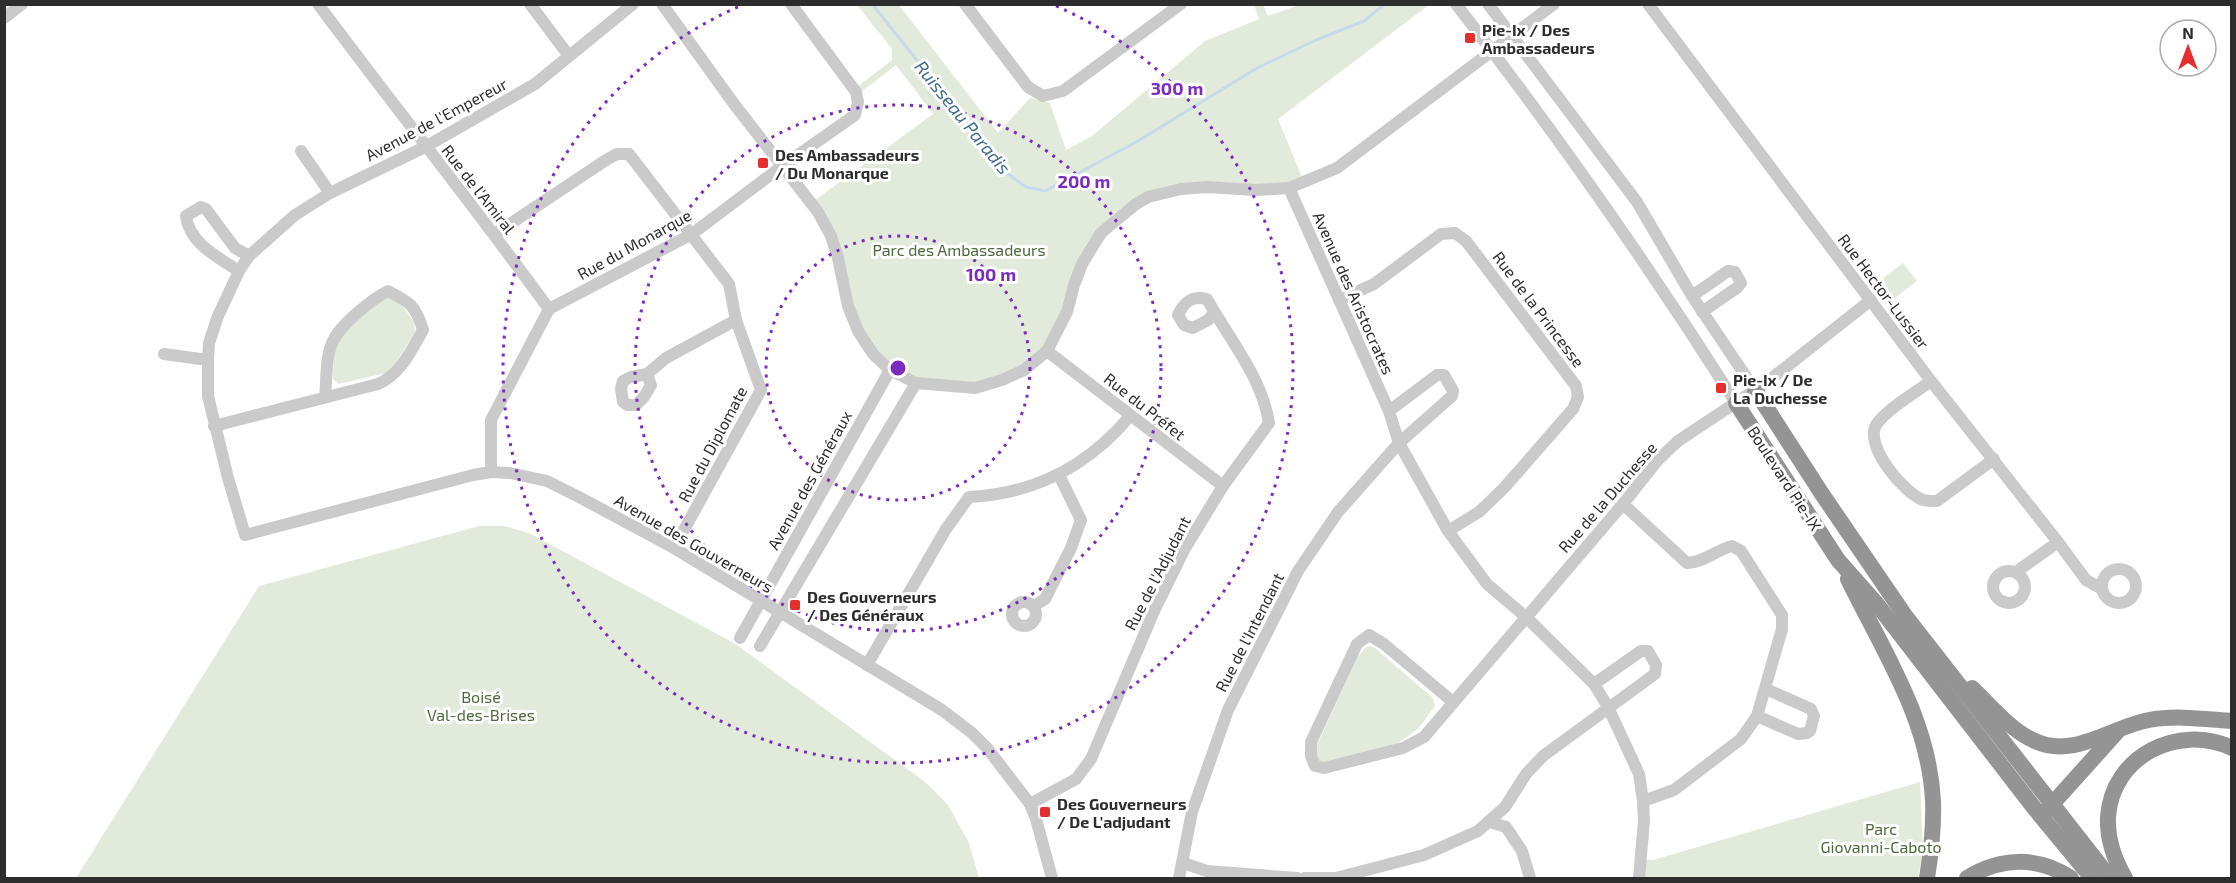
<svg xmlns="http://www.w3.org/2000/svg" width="2236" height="883" viewBox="0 0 2236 883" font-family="'Exo 2',sans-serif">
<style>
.green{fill:#e2ebdb}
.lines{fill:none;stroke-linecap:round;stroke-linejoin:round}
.stream{stroke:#c7daeb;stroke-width:3}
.minor{stroke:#cacaca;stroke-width:12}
.highway{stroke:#949494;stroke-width:16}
.ring{fill:none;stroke:#7b2cbf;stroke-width:3;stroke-dasharray:3 6}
.poi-dot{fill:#e52f2f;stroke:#fff;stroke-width:2}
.labels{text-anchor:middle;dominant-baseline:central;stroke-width:6;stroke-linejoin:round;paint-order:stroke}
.poi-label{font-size:16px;font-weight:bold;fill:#2d2d2d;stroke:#fff;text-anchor:start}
.street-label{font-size:16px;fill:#2d2d2d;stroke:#fff}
.park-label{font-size:16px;fill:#4d693b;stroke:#fff}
.water-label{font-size:18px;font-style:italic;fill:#3c698f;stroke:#fff}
.centre{fill:#7b2cbf;stroke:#fff;stroke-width:3}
.ring-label{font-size:18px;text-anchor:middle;font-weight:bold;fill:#7b2cbf;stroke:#fff;stroke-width:6;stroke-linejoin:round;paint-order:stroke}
</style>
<rect width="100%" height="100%" fill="#fff"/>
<g class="green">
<polygon points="857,5 899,5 998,133 1030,98 1050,103 1066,150 1092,136 1205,41 1259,19 1254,5 1263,5 1268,16 1299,5 1429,5 1278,119 1304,182 1207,187 1148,197 1101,234 1054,341 1002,380 949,386 890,370 858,331 838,258 811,203 933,114 896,65 861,92 857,87 892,60 892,49"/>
<polygon points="1903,263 1917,281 1886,305 1872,287"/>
<path d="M 390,296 L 397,298 L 414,322 L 415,332 L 390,372 L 339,384 L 333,379 C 333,370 333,360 335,351 C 341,330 371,305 390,296 Z"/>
<polygon points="479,526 504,526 529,533 734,643 924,781 948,805 969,843 979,878 76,878 259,586"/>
<polygon points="1369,646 1375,648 1433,698 1435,706 1418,729 1395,745 1322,765 1315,756 1317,745 1357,658 1365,648"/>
<polygon points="1920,782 1923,851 1918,878 1639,878 1641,859 1653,860"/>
</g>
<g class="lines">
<polyline class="stream" points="872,4 1008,174 1026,187 1045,191 1138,141 1257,68 1316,40 1364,21 1385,4"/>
<g class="minor">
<path d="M 318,4 C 394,106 474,206 549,309"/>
<polyline points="530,4 569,56"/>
<polyline points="633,4 535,84 425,147 330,193 295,215 249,256 239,271 218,316 209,343 208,360 208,396 228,478 245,535 473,475 491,472 510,473 547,481 579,497 674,548 942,710 972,733 987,748 1030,804 1036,819 1052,878"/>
<polyline points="662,4 734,104 818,212 831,236 838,258 848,306 858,331 873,354 890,370 916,383 975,388 1002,380 1024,370 1047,351 1067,312 1074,285 1082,264 1101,233 1136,204 1148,197 1181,189 1207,187 1255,190 1289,188 1337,168 1554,4"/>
<polyline points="965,4 1028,87 1043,96 1063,91 1181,4"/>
<path d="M 1456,4 C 1556,133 1649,266 1736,403"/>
<polyline points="1488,4 1637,202 1692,296 1755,390"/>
<polyline points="1648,4 1931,381 2058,542 2086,580 2102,589"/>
<polyline points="4,18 22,4"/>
<polyline points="301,151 330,193"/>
<polyline points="1289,188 1389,411 1399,443 1448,531 1487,584 1526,617 1594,684 1608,707 1639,774 1643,801 1644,821 1639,878"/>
<polyline points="495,234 606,160 617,154 629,154 729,284 736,320 761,390 674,548"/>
<path d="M 239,271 C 219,258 189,243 186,216 L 201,207 L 206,209 L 235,248 L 249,256"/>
<polyline points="1692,296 1728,271 1735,272 1741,283 1738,287 1702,312"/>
<polyline points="1339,300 1374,284 1441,234 1455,233 1466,241 1576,386 1578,397 1573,409 1504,488 1479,512 1448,531"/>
<polyline points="1047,351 1223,486"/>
<polyline points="164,354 208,360"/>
<polyline points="647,374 651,385 644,397 636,405 628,405 623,402 621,389 623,381 631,377 647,374 666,358 736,320"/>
<path d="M 1931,381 C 1915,393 1887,409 1876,425 C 1864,446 1904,493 1923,500 C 1927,501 1933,501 1937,501 L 1994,459"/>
<path d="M 214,426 L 378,384 C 401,374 411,351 423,330 C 416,306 410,302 388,291 C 372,299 341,324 333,341 C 325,357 327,380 325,397"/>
<polyline points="491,472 491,420 549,309 692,234 781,167 855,115 858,102 856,92 791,4"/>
<path d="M 1623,504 L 1687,563 C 1705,562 1716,550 1732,546 L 1741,551 L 1782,615 L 1782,629 L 1757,716 L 1741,739 L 1674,790 L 1643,801"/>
<circle cx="2119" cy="586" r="17"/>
<circle cx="2009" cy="587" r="16"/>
<polyline points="2016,572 2058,542"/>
<circle cx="1024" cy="614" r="12"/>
<polyline points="1034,606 1045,599 1071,548 1081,520 1059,475"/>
<polyline points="740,638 890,370"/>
<polyline points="760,646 916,383"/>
<path d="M 867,665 L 946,529 L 969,497 C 1035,494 1088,466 1130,416"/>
<polyline points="1453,702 1384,644 1369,635 1357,644 1311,742 1311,756 1315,766 1324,768 1403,748 1424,737 1623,504 1657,461 1678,441 1767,382 1871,300"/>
<polyline points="1757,716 1798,734 1807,733 1810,731 1814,716 1811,709 1766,689"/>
<path d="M 1030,804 L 1076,779 L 1091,759 L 1155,609 L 1184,550 L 1223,486 L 1269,423 C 1262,377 1229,339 1207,299 C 1192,295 1184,302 1178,315 L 1184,325 L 1193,328 L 1208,320 L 1214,313"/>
<polyline points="1490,822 1506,827 1522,851 1530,878"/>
<polyline points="1183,863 1207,871 1297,878"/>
<polyline points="1179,878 1192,812 1228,710 1298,571 1338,512 1399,443 1452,396 1453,391 1444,375 1437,375 1389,411"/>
<polyline points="1304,878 1336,878 1424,855 1478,831 1505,807 1526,774 1543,756 1655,674 1656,665 1648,651 1641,651 1594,684"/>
</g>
<g class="highway">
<polyline points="1755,390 1822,494 1906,617 2110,878"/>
<polyline points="1736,403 1838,560 1876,603 2035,809 2092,878"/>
<path d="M 1848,579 C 1883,651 1929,719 1933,801 C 1934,827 1931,853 1927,878"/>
<path d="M 1972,688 C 1991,706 2011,731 2035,741 C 2074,759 2111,727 2149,720 C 2176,715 2204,719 2232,721"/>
<polyline points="2046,811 2117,732"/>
<path d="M 1967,878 C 2000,857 2038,856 2071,878"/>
<path d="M 2125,878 C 2114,859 2107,839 2108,817 C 2112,756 2178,723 2232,748"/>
</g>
</g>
<g class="ring">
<circle cx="898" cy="368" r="132"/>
<circle cx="898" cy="368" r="263"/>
<path d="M1056 6A395 395 0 1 1 740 6"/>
</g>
<g class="poi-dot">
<rect x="1464" y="32" width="12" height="12" rx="3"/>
<rect x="757" y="157" width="12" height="12" rx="3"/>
<rect x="1715" y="382" width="12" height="12" rx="3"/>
<rect x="789" y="599" width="12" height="12" rx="3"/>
<rect x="1039" y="806" width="12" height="12" rx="3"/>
</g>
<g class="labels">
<g class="poi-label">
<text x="1482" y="29">Pie-Ix / Des<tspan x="1482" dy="18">Ambassadeurs</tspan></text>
<text x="775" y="154">Des Ambassadeurs<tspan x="775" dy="18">/ Du Monarque</tspan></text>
<text x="1733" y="379">Pie-Ix / De<tspan x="1733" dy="18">La Duchesse</tspan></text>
<text x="807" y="596">Des Gouverneurs<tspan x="807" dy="18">/ Des Généraux</tspan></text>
<text x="1057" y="803">Des Gouverneurs<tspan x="1057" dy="18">/ De L'adjudant</tspan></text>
</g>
<g class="street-label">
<text transform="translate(436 119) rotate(-28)">Avenue de l'Empereur</text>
<text transform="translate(479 189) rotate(52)">Rue de l'Amiral</text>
<text transform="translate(634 244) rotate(-29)">Rue du Monarque</text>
<text transform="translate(1884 291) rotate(53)">Rue Hector-Lussier</text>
<text transform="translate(1354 293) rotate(66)">Avenue des Aristocrates</text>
<text transform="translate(1539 309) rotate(53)">Rue de la Princesse</text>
<text transform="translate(1145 406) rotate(38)">Rue du Préfet</text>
<text transform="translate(712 444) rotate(-62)">Rue du Diplomate</text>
<text transform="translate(1785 478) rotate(57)">Boulevard Pie-IX</text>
<text transform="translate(809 480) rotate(-61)">Avenue des Généraux</text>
<text transform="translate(1607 497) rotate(-49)">Rue de la Duchesse</text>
<text transform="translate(694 543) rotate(30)">Avenue des Gouverneurs</text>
<text transform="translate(1157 573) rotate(-63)">Rue de l'Adjudant</text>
<text transform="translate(1249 632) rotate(-63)">Rue de l'Intendant</text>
</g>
<g class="park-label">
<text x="959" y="249">Parc des Ambassadeurs</text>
<text x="481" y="696">Boisé<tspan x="481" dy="18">Val-des-Brises</tspan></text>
<text x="1881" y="828">Parc<tspan x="1881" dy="18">Giovanni-Caboto</tspan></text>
</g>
<g class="water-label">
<text transform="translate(963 117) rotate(51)">Ruisseau Paradis</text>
</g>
</g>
<circle cx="898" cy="368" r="9" class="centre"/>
<g class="ring-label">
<text x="1177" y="95">300 m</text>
<text x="1084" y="188">200 m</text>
<text x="991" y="281">100 m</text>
</g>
<rect width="2236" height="883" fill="none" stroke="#2d2d2d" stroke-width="12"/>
<g transform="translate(2188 48)"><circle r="28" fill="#ffffff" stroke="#ababab" stroke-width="1.5"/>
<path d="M0-4.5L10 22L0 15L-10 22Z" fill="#e52f2f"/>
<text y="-9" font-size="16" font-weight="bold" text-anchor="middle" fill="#2d2d2d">N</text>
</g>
</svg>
